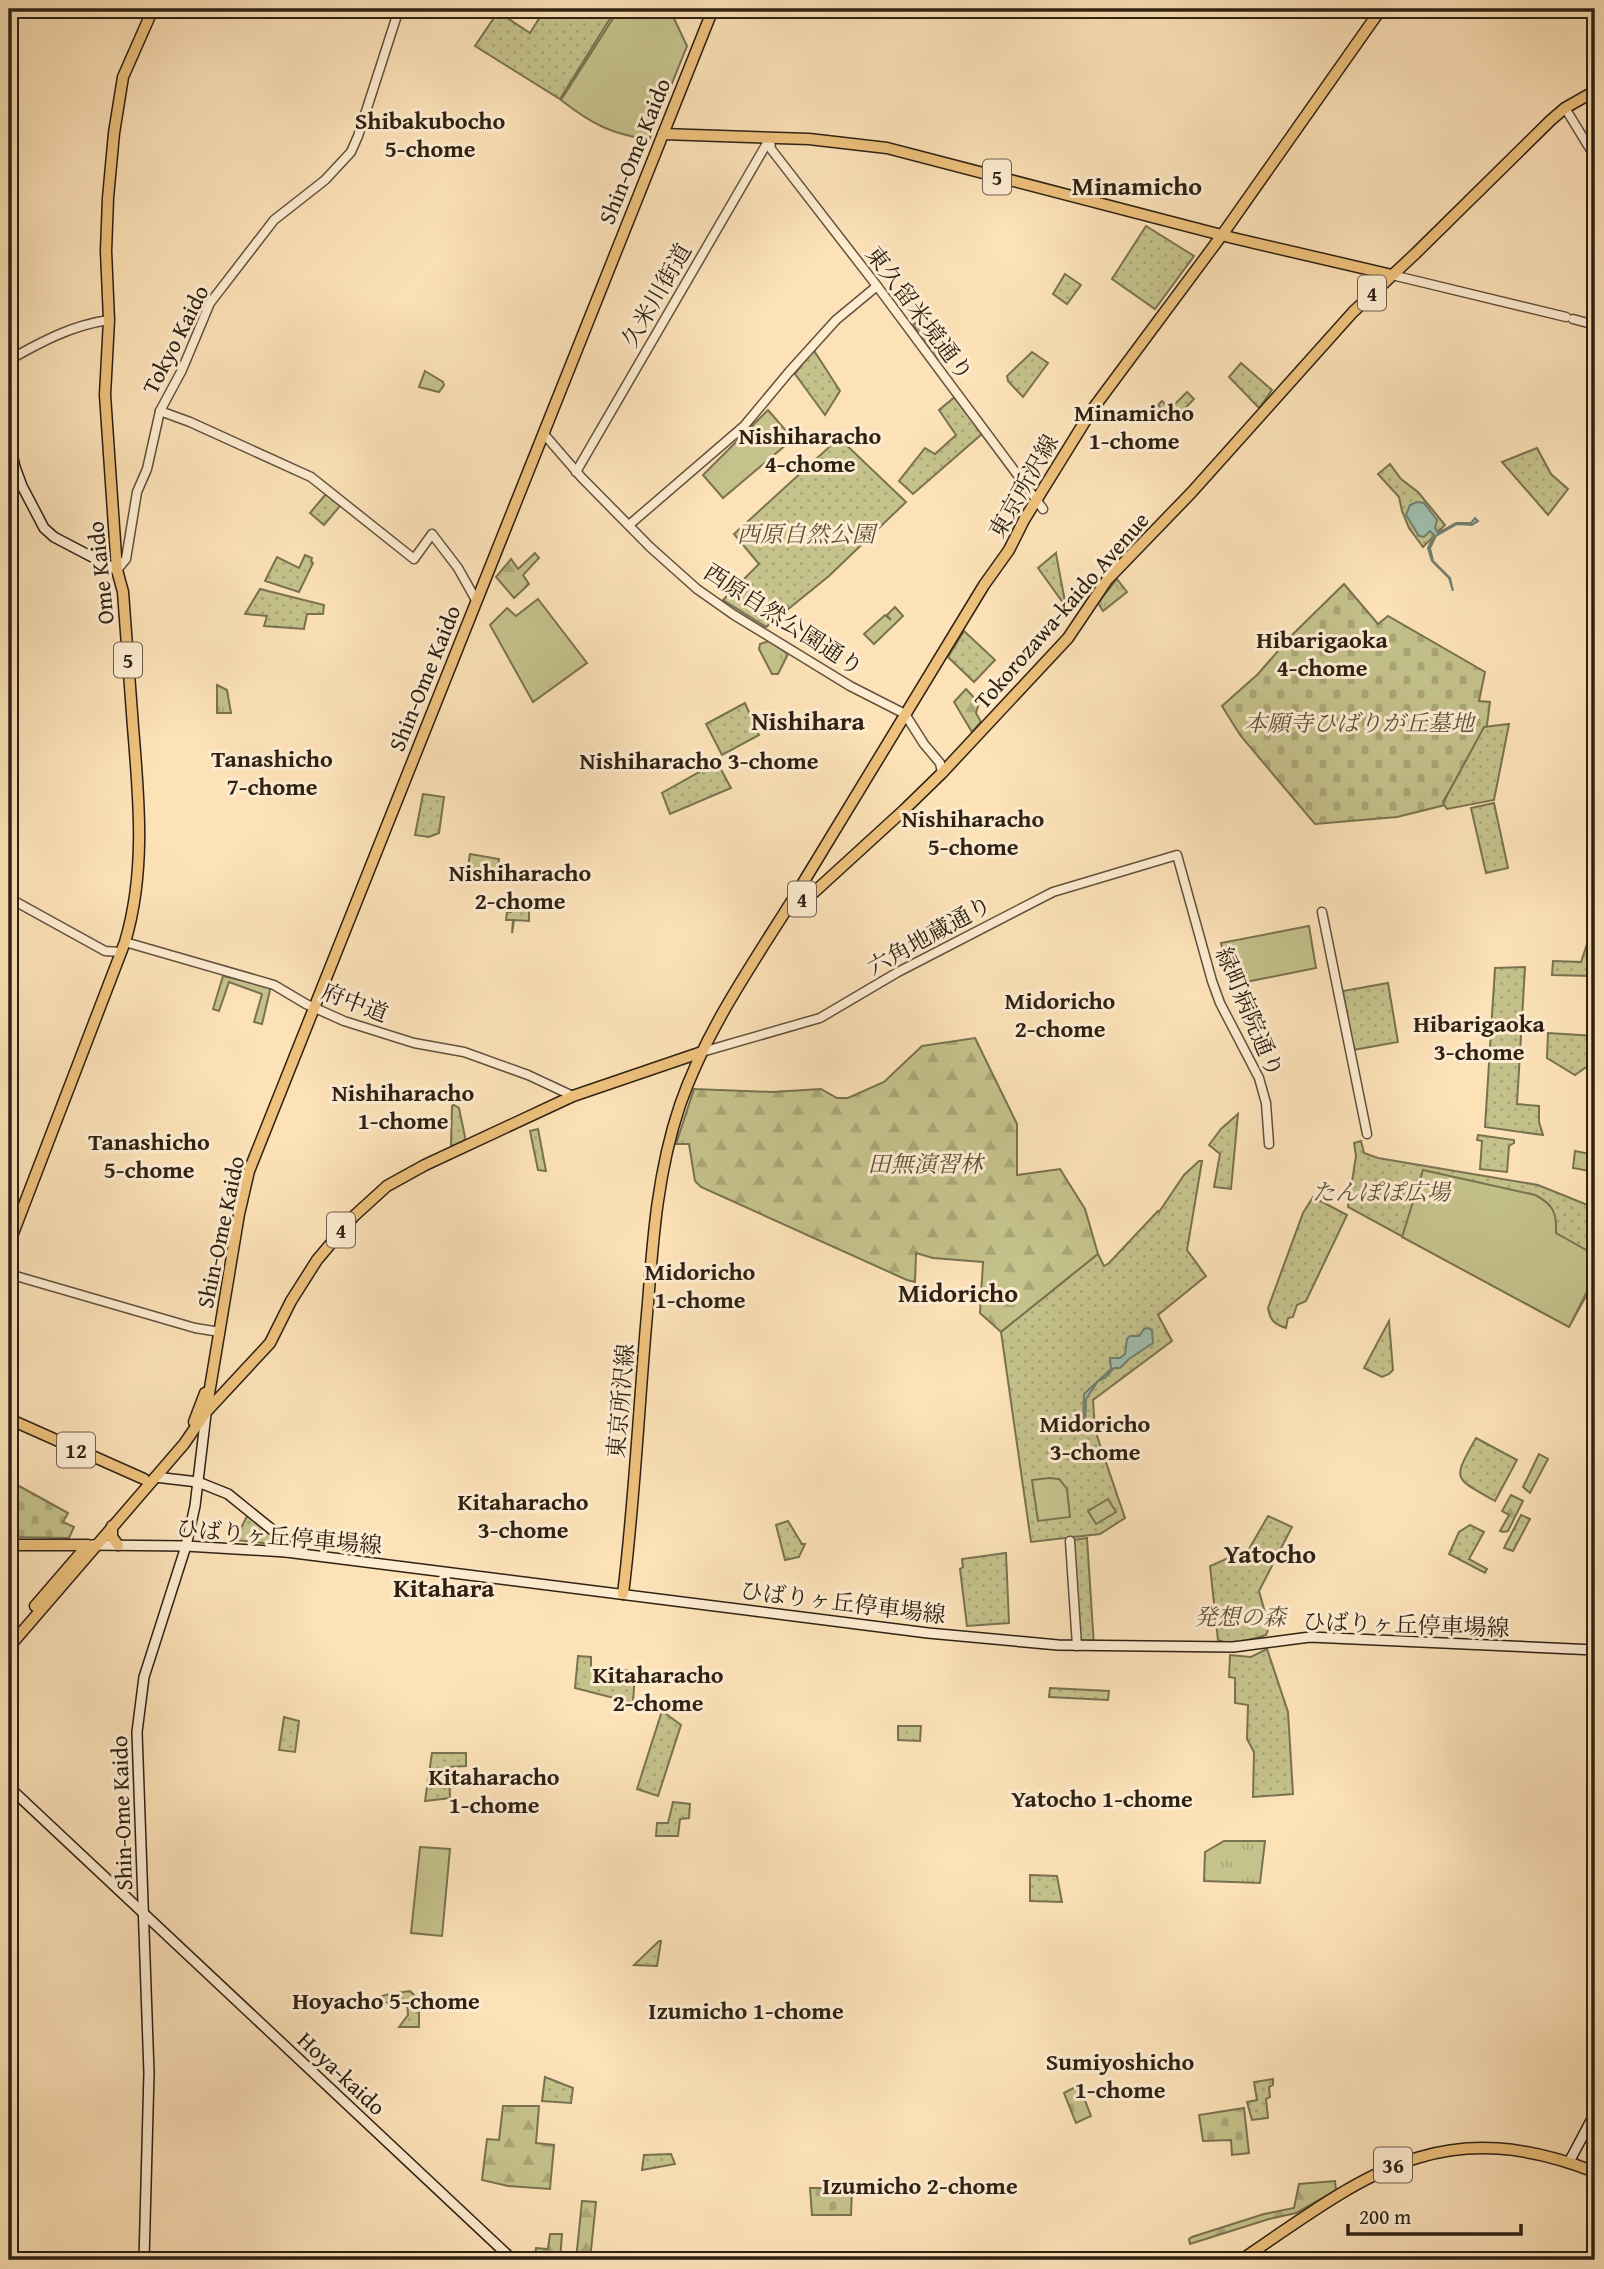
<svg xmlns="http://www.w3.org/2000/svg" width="1604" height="2269" viewBox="0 0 1604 2269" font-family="'Gentium Book Plus','Noto Serif JP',serif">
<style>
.grass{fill:url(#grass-tufts);stroke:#797250;stroke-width:2}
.forest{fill:url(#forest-firs);stroke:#797250;stroke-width:2}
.cemetery{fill:url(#cemetery-stones);stroke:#797250;stroke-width:2}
.park{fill:url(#park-dots);stroke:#797250;stroke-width:2}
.garden{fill:#c5c28b;stroke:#797250;stroke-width:2}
.water{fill:#9fbead;stroke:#717f70;stroke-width:2}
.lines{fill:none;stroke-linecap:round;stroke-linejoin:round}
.tertiary-casing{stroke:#61513d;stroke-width:11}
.secondary-casing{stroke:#2d2114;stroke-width:12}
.primary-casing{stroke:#2d2114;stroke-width:13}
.tertiary{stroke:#feecd1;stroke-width:8}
.secondary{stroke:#feecd1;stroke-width:9}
.primary{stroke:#eec17c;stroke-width:10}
.labels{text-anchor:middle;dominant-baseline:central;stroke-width:6;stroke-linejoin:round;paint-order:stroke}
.shield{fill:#feecd1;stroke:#6c5e4d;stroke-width:2}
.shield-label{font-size:21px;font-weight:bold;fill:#2d2114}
.street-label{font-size:23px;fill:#2d2114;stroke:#feecd1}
.park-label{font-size:23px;font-style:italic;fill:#5b5138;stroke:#feecd1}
.neighbourhood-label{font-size:24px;font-weight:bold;fill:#2d2114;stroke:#feecd1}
.quarter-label{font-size:26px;font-weight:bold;fill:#2d2114;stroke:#feecd1}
</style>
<defs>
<pattern id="grass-tufts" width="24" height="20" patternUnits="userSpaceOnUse" patternTransform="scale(1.75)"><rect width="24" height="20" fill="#c5c28b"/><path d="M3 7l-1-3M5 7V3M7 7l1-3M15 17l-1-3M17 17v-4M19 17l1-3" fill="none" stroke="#aaa677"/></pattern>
<pattern id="forest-firs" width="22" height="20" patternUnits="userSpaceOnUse" patternTransform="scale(1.75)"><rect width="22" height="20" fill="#c5c28b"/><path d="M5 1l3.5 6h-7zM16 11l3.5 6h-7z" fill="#aaa677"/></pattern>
<pattern id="cemetery-stones" width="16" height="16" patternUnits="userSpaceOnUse" patternTransform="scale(1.75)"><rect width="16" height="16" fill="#c5c28b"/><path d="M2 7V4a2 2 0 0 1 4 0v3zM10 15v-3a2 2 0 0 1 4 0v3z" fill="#aaa677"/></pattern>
<pattern id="park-dots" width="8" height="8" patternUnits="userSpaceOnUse" patternTransform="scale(1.75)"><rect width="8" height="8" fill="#c5c28b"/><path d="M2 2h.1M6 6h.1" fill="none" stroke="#aaa677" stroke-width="1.8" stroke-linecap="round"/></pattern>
</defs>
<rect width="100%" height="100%" fill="#fde2b8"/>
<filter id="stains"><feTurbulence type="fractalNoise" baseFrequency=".00286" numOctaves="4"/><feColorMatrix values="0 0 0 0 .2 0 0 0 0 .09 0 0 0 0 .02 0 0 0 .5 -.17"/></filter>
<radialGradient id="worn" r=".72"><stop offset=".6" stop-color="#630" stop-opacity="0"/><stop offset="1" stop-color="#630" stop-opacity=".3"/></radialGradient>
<g class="grass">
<polygon points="1117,579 1127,592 1103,611 1098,603"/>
<polygon points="769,641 788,654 778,674 772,674 759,649 760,644"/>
<polygon points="217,685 227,690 231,713 217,713"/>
<polygon points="1224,1841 1265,1841 1260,1883 1204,1881 1205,1852"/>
</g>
<g class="forest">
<polygon points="535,553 539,558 523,575 529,584 514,598 496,577 511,559 518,569"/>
<polygon points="966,689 979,703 976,713 981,722 972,732 954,702"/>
<polygon points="975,1038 1017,1124 1017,1175 1060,1169 1085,1209 1098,1254 1001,1332 980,1313 983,1262 933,1258 916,1253 915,1282 907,1280 701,1187 695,1181 689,1144 676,1144 694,1089 772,1092 821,1089 837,1098 848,1098 884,1082 922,1046"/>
<polygon points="1539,1454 1548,1459 1530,1493 1523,1487"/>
<polygon points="1511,1495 1523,1501 1508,1531 1503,1532 1500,1531 1509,1515 1502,1511"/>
<polygon points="503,2106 539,2106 536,2143 554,2145 550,2189 508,2186 482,2180 487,2139 499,2140"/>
<polygon points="1335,2181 1336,2190 1296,2213 1269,2219 1190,2244 1189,2239 1192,2237 1264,2214 1294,2208 1299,2184"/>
<polygon points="582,2201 596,2202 590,2260 576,2260"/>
<polygon points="550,2234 562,2234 560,2260 535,2260 536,2248 548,2249"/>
</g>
<g class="cemetery">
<polygon points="927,314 956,346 938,360 913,325"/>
<polygon points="1344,584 1378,624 1388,616 1485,672 1479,701 1490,702 1487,725 1443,802 1445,805 1397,817 1315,824 1240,735 1222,706 1258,674 1291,636"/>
<polygon points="10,1481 68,1513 63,1522 74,1527 69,1538 9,1537"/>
<polygon points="1079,2085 1091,2116 1076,2123 1064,2093"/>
<polygon points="1244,2108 1249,2153 1232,2155 1231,2140 1203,2141 1199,2115"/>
<polygon points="810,2188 852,2188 851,2215 812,2215"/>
</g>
<g class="park">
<polygon points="545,9 616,9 560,99 475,46 498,12 530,33"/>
<polygon points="1146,226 1194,256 1155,309 1112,279"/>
<polygon points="1065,274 1081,285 1067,304 1053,294"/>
<polygon points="813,349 840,391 825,415 795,374"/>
<polygon points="1032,352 1048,363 1023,397 1008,381 1007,376"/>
<polygon points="1241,363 1272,390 1259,408 1229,377"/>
<polygon points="1187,392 1194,399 1173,421 1158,405 1162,401 1170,409"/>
<polygon points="956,396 983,433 913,494 899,481 925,448 935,454 956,435 939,410"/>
<polygon points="839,438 906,502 829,576 766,627 723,600 759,564 734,534"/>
<polygon points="1537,448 1551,474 1568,489 1548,515 1502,462"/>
<polygon points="1390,464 1401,479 1418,492 1445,525 1423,547 1409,528 1402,511 1399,497 1378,474"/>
<polygon points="326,494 340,506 324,525 310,513"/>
<polygon points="1056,553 1056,554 1066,607 1038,568"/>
<polygon points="305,555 312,558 311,561 313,563 299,592 265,581 277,557 299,568"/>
<polygon points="260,589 324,605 323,614 307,614 304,629 264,626 267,616 245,614"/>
<polygon points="964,631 995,660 974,682 948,657"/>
<polygon points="745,703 759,735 722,755 706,724"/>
<polygon points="1509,724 1494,800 1447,809 1443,803 1484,727"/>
<polygon points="717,762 731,788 670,814 662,793"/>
<polygon points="423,794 444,797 439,833 429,837 415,835"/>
<polygon points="1494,803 1508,868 1486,873 1471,808"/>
<polygon points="529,903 529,921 514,920 512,933 513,920 506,920 507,912 511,912 512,904"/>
<polygon points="1587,944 1595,944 1595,1035 1591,1034 1592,976 1552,975 1553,961 1581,962"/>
<polygon points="1525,967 1517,1104 1539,1106 1539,1122 1543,1135 1485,1127 1495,968"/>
<polygon points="1388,983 1398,1042 1353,1050 1343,991"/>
<polygon points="1548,1033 1595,1036 1595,1067 1585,1068 1575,1075 1547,1058"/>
<polygon points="454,1105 459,1108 465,1137 464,1141 453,1146 451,1145 452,1106"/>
<polygon points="1238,1114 1231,1189 1214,1187 1220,1154 1209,1145 1221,1129"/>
<polygon points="538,1129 546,1171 538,1170 530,1131"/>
<polygon points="1478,1135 1514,1140 1514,1143 1509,1146 1507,1172 1480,1169 1482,1141 1477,1140"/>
<polygon points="1361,1141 1364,1153 1378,1158 1538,1185 1595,1208 1595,1280 1569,1327 1348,1207 1356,1156 1354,1143"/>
<polygon points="1199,1161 1202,1161 1187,1250 1206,1276 1158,1315 1172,1341 1093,1400 1095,1430 1125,1518 1100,1534 1031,1542 1001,1332 1098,1254 1104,1266 1109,1263 1158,1211 1159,1212 1184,1175"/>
<path d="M 1313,1197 L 1347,1215 L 1306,1301 L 1297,1305 L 1293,1317 L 1288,1318 L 1286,1328 C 1274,1324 1270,1320 1268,1308 L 1303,1213 Z"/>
<polygon points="1389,1321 1393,1370 1389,1374 1382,1377 1364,1368"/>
<path d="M 1476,1438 L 1517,1460 L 1495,1501 C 1453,1477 1452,1481 1476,1438 Z"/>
<polygon points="248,1514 282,1543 280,1545 235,1540"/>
<polygon points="1521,1515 1530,1519 1513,1551 1504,1548"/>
<path d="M 1268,1516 L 1292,1527 L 1259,1591 L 1269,1627 L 1266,1635 C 1252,1639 1231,1647 1218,1640 L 1210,1566 L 1249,1549 Z"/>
<polygon points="788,1521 802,1544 805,1544 799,1557 785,1560 776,1525"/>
<polygon points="1470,1525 1484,1532 1469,1559 1487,1569 1485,1573 1449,1554 1459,1532"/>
<polygon points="1087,1538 1094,1646 1073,1646 1066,1541"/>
<polygon points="1006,1553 1009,1623 967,1626 960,1569 963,1567 962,1559"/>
<polygon points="1267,1649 1288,1712 1293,1794 1253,1797 1254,1752 1247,1739 1248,1705 1235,1703 1235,1678 1229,1677 1230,1655 1251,1657"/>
<polygon points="578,1656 591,1657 591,1667 635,1671 633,1703 575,1688"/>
<polygon points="1050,1688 1109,1691 1108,1700 1049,1697"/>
<polygon points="662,1711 681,1725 658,1796 637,1789"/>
<polygon points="284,1717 299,1721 295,1752 279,1750"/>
<polygon points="898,1726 921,1726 920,1741 898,1740"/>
<polygon points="432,1753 466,1753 466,1766 449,1767 450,1798 425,1801"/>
<polygon points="673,1802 690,1804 689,1818 680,1819 678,1836 656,1836 657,1823 668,1823"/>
<polygon points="1030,1875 1057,1876 1062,1902 1030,1901"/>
<polygon points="659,1941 661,1941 657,1966 634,1965"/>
<polygon points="410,1991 419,2000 419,2027 399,2027 408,2015 407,2002 376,2003 376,1998 389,1994"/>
<polygon points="545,2077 573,2088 571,2103 542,2101"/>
<polygon points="1273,2079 1273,2085 1269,2087 1270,2097 1266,2099 1268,2118 1252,2120 1247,2102 1257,2100 1254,2082"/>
<polygon points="671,2154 675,2164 642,2170 644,2155"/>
</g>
<g class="garden">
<path d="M 619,9 L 663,9 L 671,12 L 687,46 L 649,140 C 610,133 593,125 561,100 Z"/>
<polygon points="425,371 443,382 444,385 439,392 419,387"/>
<polygon points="768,410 793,439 723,498 703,475"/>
<polygon points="538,599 587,663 533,702 490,625 507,608 516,616"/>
<polygon points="895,607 903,616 874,644 864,634 885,615 891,620 887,615"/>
<polygon points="470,854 499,859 498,866 503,867 500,881 491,873 468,867"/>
<polygon points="1309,926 1316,968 1231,985 1221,943"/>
<polygon points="223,976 269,987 270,990 262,1024 254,1022 262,994 229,982 219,1011 213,1009"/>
<polygon points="1575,1151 1595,1155 1595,1172 1573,1168"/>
<path d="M 1423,1170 L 1535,1195 C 1553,1204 1557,1213 1556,1233 L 1595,1255 L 1595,1276 L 1569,1327 L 1402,1237 Z"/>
<polygon points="1049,1478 1059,1479 1067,1489 1070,1517 1038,1521 1032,1480"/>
<polygon points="1108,1499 1116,1512 1096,1524 1088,1511"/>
<polygon points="420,1847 450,1849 442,1936 411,1933"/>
</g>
<g class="water">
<polygon points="1417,502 1424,503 1437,520 1435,528 1438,533 1456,523 1471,523 1475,518 1478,521 1472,525 1457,524 1436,536 1430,548 1433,561 1450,578 1453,591 1449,578 1432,561 1428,548 1434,535 1430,531 1424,537 1419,536 1406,515 1410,505"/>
<path d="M 1148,1328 L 1152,1330 L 1153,1343 L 1129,1359 L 1120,1368 L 1114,1368 L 1105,1378 L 1098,1381 C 1094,1387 1090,1393 1086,1399 L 1085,1429 L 1083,1430 L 1084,1394 L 1111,1369 L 1110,1358 L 1120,1358 L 1125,1354 L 1127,1339 L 1130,1336 L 1139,1336 L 1144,1329 Z"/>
</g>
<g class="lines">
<defs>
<g id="tertiary">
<polyline points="1565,108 1595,157"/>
<polyline points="770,138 771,149 877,286 1043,509"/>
<polyline points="1392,275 1566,317"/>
<polyline points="1573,319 1595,325"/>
<path d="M 9,360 C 41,342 72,325 109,320"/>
<polyline points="160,411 190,422 311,477 414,559 432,534 458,568 476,600"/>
<polyline points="543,433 582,478 650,547 697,589 734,615 850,686 905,714 924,744 940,763 942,773"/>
<polyline points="576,472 770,138"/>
<polyline points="629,525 744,426 789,372 836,320 877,286"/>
<polyline points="117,570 126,559 137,492 147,469 160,411 182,370 210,303 274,220 325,180 351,152 358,136 399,9"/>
<polyline points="9,898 105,951 121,952"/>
<polyline points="1322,912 1367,1134"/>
<polyline points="125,942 274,985 306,1004 344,1021 414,1043 464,1052 528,1075 573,1096"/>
<polyline points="702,1052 820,1018 898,972 1053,892 1177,855 1212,981 1220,1003 1259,1078 1266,1103 1269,1144"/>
<polyline points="9,1274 195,1328 220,1332"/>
<polyline points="1070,1541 1077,1646"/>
</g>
<g id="secondary">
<polyline points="9,440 15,467 22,486 44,528 54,537 117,570"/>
<polyline points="155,1477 198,1482 228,1494 285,1540 286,1552"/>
<polyline points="92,1545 186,1546 286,1552 928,1633 1058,1645 1233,1647 1310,1637 1595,1650"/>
<polyline points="9,1787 513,2260"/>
<polyline points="1569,2162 1595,2113"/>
<polyline points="144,2260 149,2073 137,1732 144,1677 186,1546 195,1506 206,1414"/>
</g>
<g id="primary">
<polyline points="663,134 809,139 887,148 1233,238 1392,275"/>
<polyline points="795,896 984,585 1009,550 1024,520 1092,410 1222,235 1381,9"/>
<path d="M 9,1244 L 125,942 C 146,872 139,799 133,727 C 130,682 126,637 123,592 L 117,570 L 114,527 L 105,395 L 109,320 L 106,251 L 108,198 L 114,133 L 123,77 L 153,9"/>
<polyline points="206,1412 239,1214 249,1171 713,9"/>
<polyline points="9,1419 144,1479"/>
<polyline points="194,1422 205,1393"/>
<polyline points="112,1526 112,1537 118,1545"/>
<polyline points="9,1545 88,1545"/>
<path d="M 623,1594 C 635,1498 639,1400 648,1303 C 653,1236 658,1170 680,1105 C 706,1030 753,963 795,896 L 803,899 L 811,895 L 904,810 L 942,773 L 1068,638 L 1107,580 L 1192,492 L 1353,312 L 1416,253 L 1551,120 L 1565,108 L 1595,91"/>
<polyline points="35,1606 85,1548"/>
<polyline points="9,1647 184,1444 206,1412 270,1343 291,1301 317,1260 354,1216 387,1186 425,1165 573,1096 702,1052"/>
<path d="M 1241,2260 C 1365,2176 1439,2111 1595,2172"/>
</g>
</defs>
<use href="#tertiary" class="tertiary-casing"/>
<use href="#secondary" class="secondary-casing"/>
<use href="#primary" class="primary-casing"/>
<use href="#tertiary" class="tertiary"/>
<use href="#secondary" class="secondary"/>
<use href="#primary" class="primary"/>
</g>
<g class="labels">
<g class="shield">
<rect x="983" y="159.5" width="28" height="35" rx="5"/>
<rect x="1358" y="275.5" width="28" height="35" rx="5"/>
<rect x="114" y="642.5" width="28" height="35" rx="5"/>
<rect x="788" y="881.5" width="28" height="35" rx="5"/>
<rect x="327" y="1212.5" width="28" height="35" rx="5"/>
<rect x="57" y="1432.5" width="38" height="35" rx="5"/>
<rect x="1374" y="2147.5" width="38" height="35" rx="5"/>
</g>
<g class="shield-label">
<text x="997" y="177">5</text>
<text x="1372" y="293">4</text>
<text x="128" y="660">5</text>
<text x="802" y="899">4</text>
<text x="341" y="1230">4</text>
<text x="76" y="1450">12</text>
<text x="1393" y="2165">36</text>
</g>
<g class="street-label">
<text transform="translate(634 151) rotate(-68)">Shin-Ome Kaido</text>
<text transform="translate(656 295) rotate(-60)">久米川街道</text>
<text transform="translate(920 313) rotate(53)">東久留米境通り</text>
<text transform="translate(175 339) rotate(-63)">Tokyo Kaido</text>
<text transform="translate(1023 486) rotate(-60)">東京所沢線</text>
<text transform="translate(100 573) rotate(-96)">Ome Kaido</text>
<text transform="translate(1061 610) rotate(-49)">Tokorozawa-kaido Avenue</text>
<text transform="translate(784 619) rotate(33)">西原自然公園通り</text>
<text transform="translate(424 678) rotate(-68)">Shin-Ome Kaido</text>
<text transform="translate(929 935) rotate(-29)">六角地蔵通り</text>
<text transform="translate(355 1002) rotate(21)">府中道</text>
<text transform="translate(1250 1012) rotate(67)">緑町病院通り</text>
<text transform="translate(220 1232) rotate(-78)">Shin-Ome Kaido</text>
<text transform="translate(620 1401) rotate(-85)">東京所沢線</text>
<text transform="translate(279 1536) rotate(5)">ひばりヶ丘停車場線</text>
<text transform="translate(843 1602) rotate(7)">ひばりヶ丘停車場線</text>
<text transform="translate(1406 1624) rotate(2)">ひばりヶ丘停車場線</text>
<text transform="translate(121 1813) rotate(-92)">Shin-Ome Kaido</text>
<text transform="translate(342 2073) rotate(43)">Hoya-kaido</text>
</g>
<g class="park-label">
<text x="806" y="533">西原自然公園</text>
<text x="1359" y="722">本願寺ひばりが丘墓地</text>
<text x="925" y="1163">田無演習林</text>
<text x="1381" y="1191">たんぽぽ広場</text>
<text x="1240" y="1616">発想の森</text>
</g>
<g class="neighbourhood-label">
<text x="430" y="120">Shibakubocho<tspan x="430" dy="28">5-chome</tspan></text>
<text x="1134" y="412">Minamicho<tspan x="1134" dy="28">1-chome</tspan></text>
<text x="810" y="435">Nishiharacho<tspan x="810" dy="28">4-chome</tspan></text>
<text x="1322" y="639">Hibarigaoka<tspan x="1322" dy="28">4-chome</tspan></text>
<text x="272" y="758">Tanashicho<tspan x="272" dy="28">7-chome</tspan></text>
<text x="699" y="760">Nishiharacho 3-chome</text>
<text x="973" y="818">Nishiharacho<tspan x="973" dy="28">5-chome</tspan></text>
<text x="520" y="872">Nishiharacho<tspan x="520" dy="28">2-chome</tspan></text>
<text x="1060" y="1000">Midoricho<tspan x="1060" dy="28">2-chome</tspan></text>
<text x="1479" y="1023">Hibarigaoka<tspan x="1479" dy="28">3-chome</tspan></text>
<text x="403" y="1092">Nishiharacho<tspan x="403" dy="28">1-chome</tspan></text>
<text x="149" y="1141">Tanashicho<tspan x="149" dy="28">5-chome</tspan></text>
<text x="700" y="1271">Midoricho<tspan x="700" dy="28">1-chome</tspan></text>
<text x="1095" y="1423">Midoricho<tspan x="1095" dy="28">3-chome</tspan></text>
<text x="523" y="1501">Kitaharacho<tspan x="523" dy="28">3-chome</tspan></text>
<text x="658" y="1674">Kitaharacho<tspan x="658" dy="28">2-chome</tspan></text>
<text x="494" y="1776">Kitaharacho<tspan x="494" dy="28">1-chome</tspan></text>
<text x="1102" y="1798">Yatocho 1-chome</text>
<text x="386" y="2000">Hoyacho 5-chome</text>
<text x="746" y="2010">Izumicho 1-chome</text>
<text x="1120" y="2061">Sumiyoshicho<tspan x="1120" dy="28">1-chome</tspan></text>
<text x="920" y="2185">Izumicho 2-chome</text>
</g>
<g class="quarter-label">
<text x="1137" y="185">Minamicho</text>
<text x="808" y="720">Nishihara</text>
<text x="958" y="1292">Midoricho</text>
<text x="1270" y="1553">Yatocho</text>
<text x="444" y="1587">Kitahara</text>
</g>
</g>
<rect width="1604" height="2269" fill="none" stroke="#fde2b8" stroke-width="35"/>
<rect x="10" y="10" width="1583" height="2248" fill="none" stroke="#2d2114" stroke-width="3.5"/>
<rect x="18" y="18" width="1569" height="2234" fill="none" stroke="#2d2114" stroke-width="2"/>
<path d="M1348 2224v10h173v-10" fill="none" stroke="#2d2114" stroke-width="3.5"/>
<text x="1359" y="2224" font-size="21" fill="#2d2114" stroke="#feecd1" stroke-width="5" paint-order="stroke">200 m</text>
<rect width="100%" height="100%" filter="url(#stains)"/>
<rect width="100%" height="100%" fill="url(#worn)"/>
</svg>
